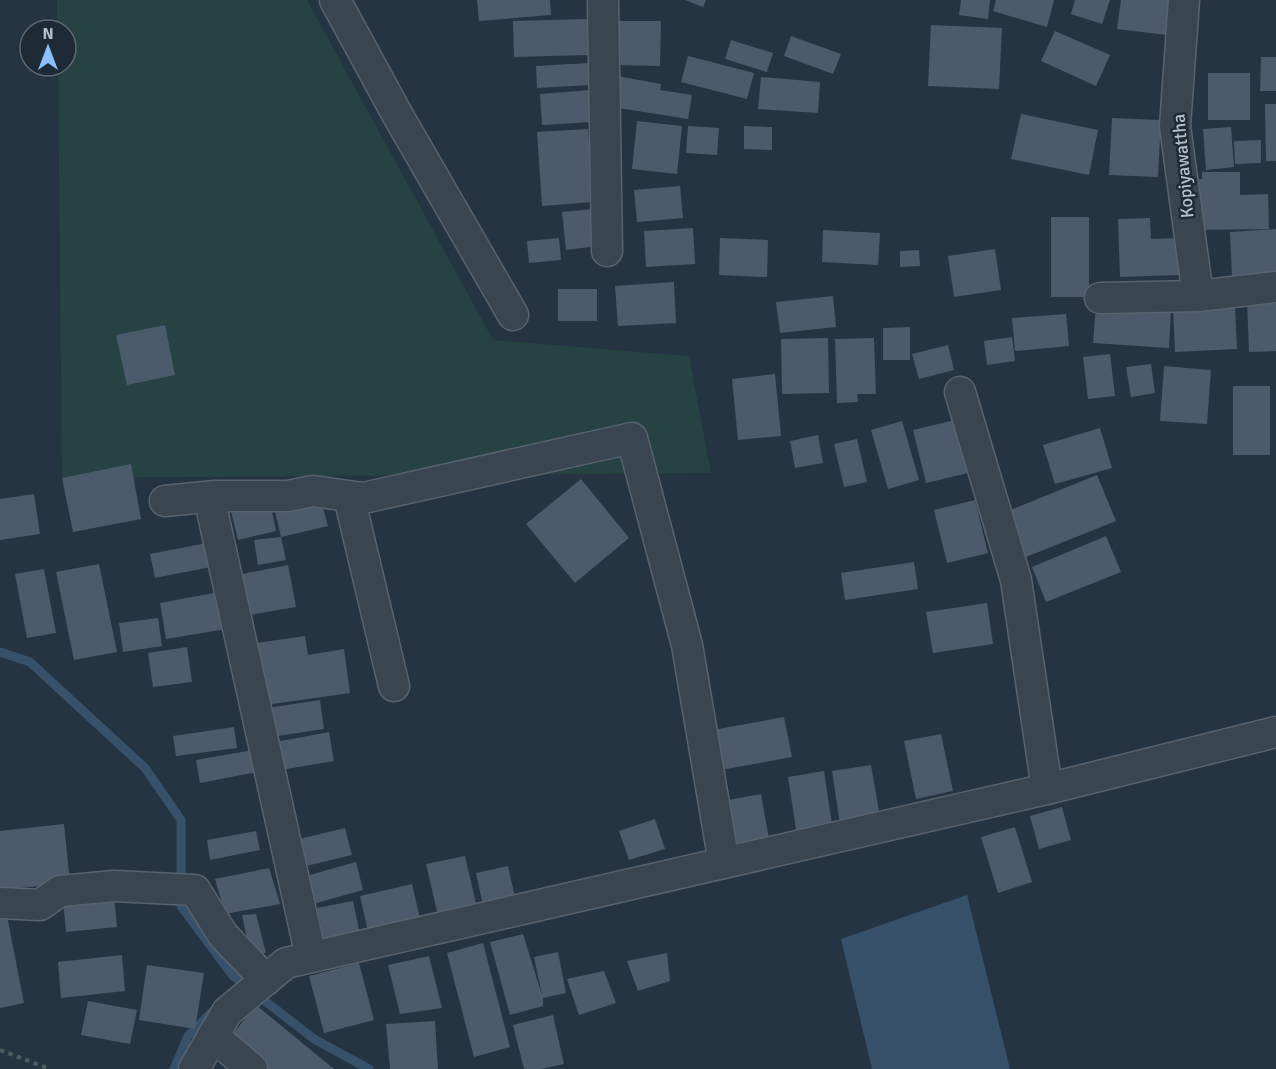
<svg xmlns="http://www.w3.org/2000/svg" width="1276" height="1069" viewBox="0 0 1276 1069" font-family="Signika,sans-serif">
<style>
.green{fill:#274243}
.water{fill:#38516a}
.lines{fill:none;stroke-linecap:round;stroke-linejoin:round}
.stream{stroke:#38516a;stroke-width:9}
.building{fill:#4b5b6b}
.street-casing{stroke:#57636f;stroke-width:33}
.path{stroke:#455f60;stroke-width:4;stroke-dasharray:4.5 4.5;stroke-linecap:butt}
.street{stroke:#394652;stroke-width:30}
.labels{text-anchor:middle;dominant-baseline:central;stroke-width:5;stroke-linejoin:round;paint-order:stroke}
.street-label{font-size:18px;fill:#b6c0cc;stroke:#1e2b37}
</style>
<rect width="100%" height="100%" fill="#253442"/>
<polygon class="green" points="57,0 307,0 493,340 689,356 711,473 62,478 58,66 66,66 66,30 57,30"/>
<polygon class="water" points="967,895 1010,1069 872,1069 841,939"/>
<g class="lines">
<g class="stream">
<polyline points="0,652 30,662 145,768 181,820 181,906 233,976 314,1039 369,1069"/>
<polyline points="174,1069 188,1036 214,1010"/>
</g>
</g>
<g class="building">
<polygon points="477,0 550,0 551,15 479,21"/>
<polygon points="685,0 706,0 703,7"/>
<polygon points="961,0 990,0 988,19 959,15"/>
<polygon points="996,0 1054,0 1047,27 993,11"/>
<polygon points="1075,0 1110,0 1102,24 1071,14"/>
<polygon points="1121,0 1179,0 1175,36 1117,29"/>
<polygon points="587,19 588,55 514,57 513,21"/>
<polygon points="613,21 661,21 660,66 613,65"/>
<polygon points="931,25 1002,28 999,89 928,86"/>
<polygon points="1055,31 1110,55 1096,86 1041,61"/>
<polygon points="791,36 841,54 833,74 784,56"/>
<polygon points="731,40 773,53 767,72 725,59"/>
<polygon points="688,56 754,73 747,99 681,82"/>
<polygon points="1261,57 1276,57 1276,91 1260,91"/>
<polygon points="589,63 590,85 537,88 536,66"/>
<rect x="1208" y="73" width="42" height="47"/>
<polygon points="611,75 661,84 660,90 692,95 688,119 606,106"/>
<polygon points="761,77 820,82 818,113 758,109"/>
<polygon points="590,90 592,122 542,125 540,94"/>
<polygon points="1265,104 1276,104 1276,161 1266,161"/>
<polygon points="1021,114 1098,130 1089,175 1011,159"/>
<polygon points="1112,118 1161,120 1158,177 1109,175"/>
<polygon points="637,121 682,126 677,174 632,169"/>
<polygon points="688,126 719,128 717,155 686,153"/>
<polygon points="744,126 772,127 772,150 744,149"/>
<polygon points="1231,127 1234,167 1206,170 1203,129"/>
<polygon points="588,129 593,202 542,206 537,132"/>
<polygon points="1261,140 1261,163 1235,164 1234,141"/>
<polygon points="1202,172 1240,172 1240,195 1268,194 1269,229 1192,230 1191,179 1202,179"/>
<polygon points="680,186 683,218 637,222 634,190"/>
<polygon points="593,209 597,246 566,250 562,212"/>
<rect x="1051" y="217" width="38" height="80"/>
<polygon points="1150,218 1151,239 1178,238 1179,275 1120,277 1118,219"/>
<polygon points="693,228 695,264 646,267 644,231"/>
<polygon points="1276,229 1276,274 1232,277 1230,232"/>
<polygon points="823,230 880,233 878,265 822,262"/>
<polygon points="559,238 561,260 529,263 527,241"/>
<polygon points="720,238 768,240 767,277 719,275"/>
<polygon points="995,249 1001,290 954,297 948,256"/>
<polygon points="919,250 920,266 900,267 900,251"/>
<polygon points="674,282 676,323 618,326 615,286"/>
<rect x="558" y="289" width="39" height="32"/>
<polygon points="833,296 836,327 780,333 776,302"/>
<polygon points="1276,299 1276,351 1249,352 1247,300"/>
<polygon points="1096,306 1171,311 1169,348 1093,343"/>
<polygon points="1235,306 1237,349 1175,352 1173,308"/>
<polygon points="1066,314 1069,346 1015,351 1012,318"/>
<polygon points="165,325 175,375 127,385 116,335"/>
<polygon points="910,327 910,360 883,360 883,328"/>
<polygon points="1012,337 1015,361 987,365 984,341"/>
<polygon points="828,338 829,393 782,394 781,339"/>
<polygon points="874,338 876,394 857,394 858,402 837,403 835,339"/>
<polygon points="948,345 954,370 919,379 912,354"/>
<polygon points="1110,354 1115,396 1088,399 1083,357"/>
<polygon points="1151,364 1155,393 1131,397 1126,367"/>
<polygon points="1164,366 1211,370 1207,424 1160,421"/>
<polygon points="775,374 781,436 738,440 732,379"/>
<rect x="1233" y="386" width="37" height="69"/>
<polygon points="955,420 968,473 926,483 913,430"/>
<polygon points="902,421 919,480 888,489 871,430"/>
<polygon points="1100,428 1112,468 1055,484 1043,445"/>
<polygon points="818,435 823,463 795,468 790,441"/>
<polygon points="857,439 867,482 844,487 834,444"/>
<polygon points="131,464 141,519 73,532 62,478"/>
<polygon points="1097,475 1116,521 1026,557 1008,511"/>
<polygon points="581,479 629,538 575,583 526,524"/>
<polygon points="34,494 40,534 0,540 0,499"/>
<polygon points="321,500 328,526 281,537 275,511"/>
<polygon points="975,500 988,553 947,563 934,510"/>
<polygon points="270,503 276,531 238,540 231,511"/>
<polygon points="1106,536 1121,572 1046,602 1032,567"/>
<polygon points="281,537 286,560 258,565 254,540"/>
<polygon points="207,543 211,567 155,578 150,554"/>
<polygon points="914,562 918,589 845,600 841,573"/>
<polygon points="99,564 117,652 74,660 56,572"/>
<polygon points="288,565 296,607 244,616 237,575"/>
<polygon points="44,569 56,633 27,638 15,574"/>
<polygon points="219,592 226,629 166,639 160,603"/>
<polygon points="987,603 993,644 933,653 926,612"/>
<polygon points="158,618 162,646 123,652 119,623"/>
<polygon points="305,636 308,655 344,649 350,693 265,705 256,643"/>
<polygon points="187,647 192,682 153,687 148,653"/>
<polygon points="320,700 324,729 271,737 267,708"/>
<polygon points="784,717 792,757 721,770 713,730"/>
<polygon points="234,727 237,748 176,756 173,736"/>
<polygon points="329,732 334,761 275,771 270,743"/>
<polygon points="941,734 953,791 916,799 904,741"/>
<polygon points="253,750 257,772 200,783 196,760"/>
<polygon points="871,765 880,817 840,824 832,771"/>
<polygon points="824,771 833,831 797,836 788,777"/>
<polygon points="761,794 769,839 732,846 723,801"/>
<polygon points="1062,807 1071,840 1039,849 1030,816"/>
<polygon points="655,819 665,849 629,860 619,831"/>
<polygon points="64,824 70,883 0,890 0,831"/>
<polygon points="1015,827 1032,882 998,893 981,837"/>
<polygon points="345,828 352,855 306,866 299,839"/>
<polygon points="256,831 260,850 210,860 207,840"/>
<polygon points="465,856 478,912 439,920 426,864"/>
<polygon points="356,862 363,890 313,904 306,876"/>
<polygon points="508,866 516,902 484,910 476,873"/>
<polygon points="269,868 280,904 225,914 215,879"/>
<polygon points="412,884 421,923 369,936 360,896"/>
<polygon points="114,895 117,927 66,932 63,899"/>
<polygon points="353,901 361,939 325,946 317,908"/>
<polygon points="256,914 266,953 250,953 242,915"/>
<polygon points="7,916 24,1003 0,1008 0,917"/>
<polygon points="523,934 542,995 534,957 558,952 566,993 543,998 543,1006 510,1015 490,942"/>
<polygon points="483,943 510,1047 474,1057 447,953"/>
<polygon points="667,953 670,981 638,991 627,961"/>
<polygon points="122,955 125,991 61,998 58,962"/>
<polygon points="429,956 442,1008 400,1014 388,965"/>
<polygon points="359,963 374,1020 324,1033 309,976"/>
<polygon points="147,965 204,973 195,1029 139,1020"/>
<polygon points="604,971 616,1003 579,1015 567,979"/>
<polygon points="88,1001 137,1010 130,1044 81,1035"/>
<polygon points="256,1005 334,1069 264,1069 228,1040"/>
<polygon points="553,1015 564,1064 541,1069 524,1069 513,1025"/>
<polygon points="435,1021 438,1069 390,1069 386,1024"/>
</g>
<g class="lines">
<defs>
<g id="street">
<polyline points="335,0 397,114 513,315"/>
<polyline points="603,0 607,251"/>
<polyline points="1184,0 1175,126 1198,296"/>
<polyline points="1100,298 1198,296 1276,287"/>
<polyline points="960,392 1016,580 1047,789"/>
<polyline points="165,501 215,496 288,496 313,491 363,498"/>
<polyline points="213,515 311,957"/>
<polyline points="394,686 350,501 632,438 687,645 724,863"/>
<polyline points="0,903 40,905 60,891 114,886 195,890 223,935 266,980"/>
<polyline points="213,1036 252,1069"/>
<polyline points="194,1069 227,1012 286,963 1047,789 1276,732"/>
</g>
</defs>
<use href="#street" class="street-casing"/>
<polyline class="path" points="0,1050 50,1069"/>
<use href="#street" class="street"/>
</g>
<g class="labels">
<g class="street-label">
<text transform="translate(1183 166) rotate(-95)">Kopiyawattha</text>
</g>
</g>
<g transform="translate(48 48)"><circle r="28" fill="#1e2b37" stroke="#5b6773" stroke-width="1.5"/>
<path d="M0-4.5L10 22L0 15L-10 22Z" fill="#8bc0fc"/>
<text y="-9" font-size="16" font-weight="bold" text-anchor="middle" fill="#b6c0cc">N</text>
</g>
</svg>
